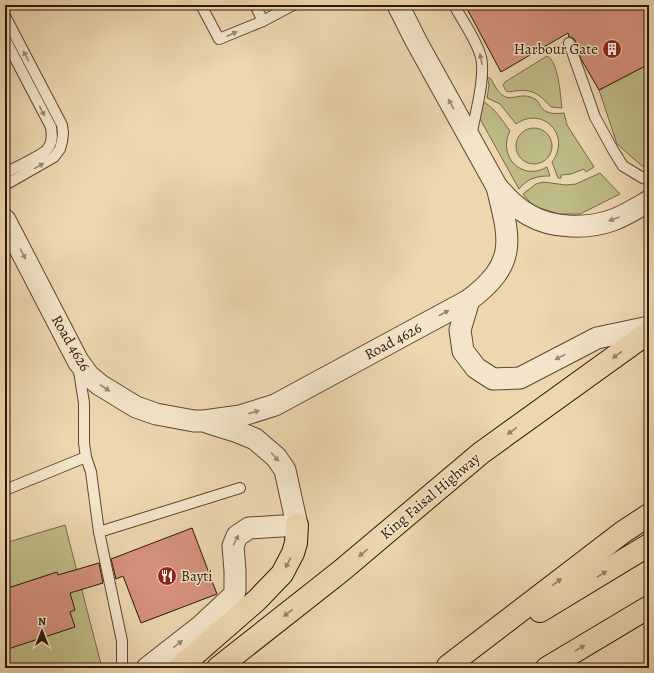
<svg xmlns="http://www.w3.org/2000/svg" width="654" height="673" viewBox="0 0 654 673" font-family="Alegreya,serif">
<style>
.green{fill:#bebc86;stroke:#766848}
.building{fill:#d6927e;stroke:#2e1509}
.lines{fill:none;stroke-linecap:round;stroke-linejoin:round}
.lane-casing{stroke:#5e4632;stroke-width:12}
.street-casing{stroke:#5e4632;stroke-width:23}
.highway-casing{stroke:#2e1509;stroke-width:24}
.lane{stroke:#f3e5cb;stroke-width:10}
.street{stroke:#f3e5cb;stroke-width:21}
.highway{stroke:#ecd7af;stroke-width:22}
.oneway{fill:#9a8774}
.oneway2{fill:#968064}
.labels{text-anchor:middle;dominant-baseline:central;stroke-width:3;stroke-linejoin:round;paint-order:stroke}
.poi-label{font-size:15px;fill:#2e1509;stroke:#f3e5cb;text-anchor:end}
.street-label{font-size:15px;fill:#2e1509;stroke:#f3e5cb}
</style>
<rect width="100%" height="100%" fill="#ecd7af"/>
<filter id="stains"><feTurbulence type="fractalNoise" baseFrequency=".005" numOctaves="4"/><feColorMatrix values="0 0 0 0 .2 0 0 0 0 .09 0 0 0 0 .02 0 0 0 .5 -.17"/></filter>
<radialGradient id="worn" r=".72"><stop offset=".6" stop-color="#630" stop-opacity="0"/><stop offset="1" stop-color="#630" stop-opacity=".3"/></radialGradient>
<g class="green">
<path d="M 547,56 C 559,62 560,95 562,108 L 551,107 C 537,91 529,88 509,92 L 506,91 L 503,85 L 505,82 Z"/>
<polygon points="649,64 649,167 642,166 617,144 599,90"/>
<path d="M 487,77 L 491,79 C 508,113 514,88 535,99 C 539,101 539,106 543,109 C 547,114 557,114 564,113 L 567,125 L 594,167 L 586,172 L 584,169 L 571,174 L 561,175 L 561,178 L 558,178 L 552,162 C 572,136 543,105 516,124 L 500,104 L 487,98 L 489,85 Z"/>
<path d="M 482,101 C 494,107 502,120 510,131 C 497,156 522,182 547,167 L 550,176 C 537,176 528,178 519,189 L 479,117 Z"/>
<circle cx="534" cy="146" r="18"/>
<polygon points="600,173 620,194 580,214 559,214 533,206 523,194 536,184 543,182 566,185 576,184"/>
<polygon points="65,525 102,668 5,668 5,543"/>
</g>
<g class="building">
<polygon points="465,5 649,5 649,64 599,90 581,59 575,40 573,38 569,37 568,33 501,72"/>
<polygon points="192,528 217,594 141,623 123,576 116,579 111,559"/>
<polygon points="99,563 103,583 70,593 75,610 70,612 75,627 5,650 5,589 57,572 58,575"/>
</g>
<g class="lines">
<defs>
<g id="lane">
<polyline points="201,5 219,39 263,21 293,5"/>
<polyline points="255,5 263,21"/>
<path d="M 454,5 C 462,20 475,38 480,54 C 487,73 475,115 471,136"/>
<polyline points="5,16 62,125 63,133 62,141 60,149 54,157 5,185"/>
<path d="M 5,39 L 51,127 C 52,134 53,142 48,148 C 44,155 14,168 5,173"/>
<polyline points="569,43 595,117 613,150 623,166 643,178 649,180"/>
<polyline points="79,371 84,403 84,443 86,457 91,472 99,532"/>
<polyline points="5,490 86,457"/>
<polyline points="122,668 122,641 99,532 240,488"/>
</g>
<g id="street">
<path d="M 398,5 L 416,41 L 497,187 C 507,198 516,208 529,215 C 553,229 588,229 613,220 C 626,215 637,208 649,201"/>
<path d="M 5,220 L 78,361 L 89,376 L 100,385 L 136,407 L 156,414 L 194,421 L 204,421 L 240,416 L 275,405 L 469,300 C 518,263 510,240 497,187"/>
<polyline points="469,300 460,330 463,351 476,368 493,379 520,378 597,338 649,327"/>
<polyline points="147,668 202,625 233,596 235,591 235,571 233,546 237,536 249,528 297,525 285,470 276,457 255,439 238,432 209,423"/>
</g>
<g id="highway">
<polyline points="540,611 649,545"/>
<polyline points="448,666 623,532 649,515"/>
<polyline points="179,668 257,600 282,574 293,553 296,543 297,525"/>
<polyline points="218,668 341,571 481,453 649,332"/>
<polyline points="547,668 649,607"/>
</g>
</defs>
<use href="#lane" class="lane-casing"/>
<use href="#street" class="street-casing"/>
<use href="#highway" class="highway-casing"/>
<use href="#lane" class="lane"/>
<use href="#street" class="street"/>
<use href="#highway" class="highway"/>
</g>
<defs><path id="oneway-solid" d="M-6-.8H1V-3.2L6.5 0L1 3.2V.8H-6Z"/></defs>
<g class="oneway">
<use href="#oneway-solid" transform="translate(232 34) rotate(-24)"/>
<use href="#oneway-solid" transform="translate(26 56) rotate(-118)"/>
<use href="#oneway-solid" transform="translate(481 59) rotate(-101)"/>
<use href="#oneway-solid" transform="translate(451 104) rotate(-119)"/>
<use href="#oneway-solid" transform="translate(42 111) rotate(63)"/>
<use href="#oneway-solid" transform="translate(39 166) rotate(-29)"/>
<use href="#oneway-solid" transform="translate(614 219) rotate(160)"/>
<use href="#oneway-solid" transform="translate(23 254) rotate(63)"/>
<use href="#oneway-solid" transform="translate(444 313) rotate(-28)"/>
<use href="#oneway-solid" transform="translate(560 357) rotate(152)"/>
<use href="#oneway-solid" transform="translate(105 388) rotate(33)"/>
<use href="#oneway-solid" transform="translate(254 412) rotate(-16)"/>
<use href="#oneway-solid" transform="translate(275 457) rotate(48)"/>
<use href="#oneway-solid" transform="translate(236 540) rotate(-63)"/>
<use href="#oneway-solid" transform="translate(178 644) rotate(-38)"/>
</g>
<g class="oneway2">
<use href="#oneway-solid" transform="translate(617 355) rotate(144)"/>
<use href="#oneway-solid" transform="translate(512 431) rotate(144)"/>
<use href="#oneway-solid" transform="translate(363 553) rotate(140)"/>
<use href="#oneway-solid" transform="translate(288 563) rotate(117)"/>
<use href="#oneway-solid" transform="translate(602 574) rotate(-31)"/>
<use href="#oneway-solid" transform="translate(557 582) rotate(-38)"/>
<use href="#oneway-solid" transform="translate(288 613) rotate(142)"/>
<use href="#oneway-solid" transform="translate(580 648) rotate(-31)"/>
</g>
<defs>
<symbol id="building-disc" viewBox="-11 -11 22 22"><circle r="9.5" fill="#8f2418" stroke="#f3e5cb"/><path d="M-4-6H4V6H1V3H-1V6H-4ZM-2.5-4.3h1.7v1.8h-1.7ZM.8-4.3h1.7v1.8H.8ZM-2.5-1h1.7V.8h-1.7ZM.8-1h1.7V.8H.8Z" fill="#fff"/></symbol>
<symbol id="restaurant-disc" viewBox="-11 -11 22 22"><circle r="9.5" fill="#8f2418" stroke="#f3e5cb"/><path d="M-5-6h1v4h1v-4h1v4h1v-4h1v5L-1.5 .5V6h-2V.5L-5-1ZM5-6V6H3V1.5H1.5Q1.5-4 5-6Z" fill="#fff"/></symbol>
</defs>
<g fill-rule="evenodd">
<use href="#building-disc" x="601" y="38" width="22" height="22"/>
<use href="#restaurant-disc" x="156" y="565" width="22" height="22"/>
</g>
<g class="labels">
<g class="poi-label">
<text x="598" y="49">Harbour Gate</text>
<text x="181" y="576" text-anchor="start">Bayti</text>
</g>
<g class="street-label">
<text transform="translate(393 341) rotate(-28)">Road 4626</text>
<text transform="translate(71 343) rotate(60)">Road 4626</text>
<text transform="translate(430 496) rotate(-40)">King Faisal Highway</text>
</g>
</g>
<rect width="654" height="673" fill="none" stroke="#ecd7af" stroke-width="20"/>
<rect x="6" y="6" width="642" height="661" fill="none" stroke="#2e1509" stroke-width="2"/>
<rect x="10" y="10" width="634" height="653" fill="none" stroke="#2e1509"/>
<g transform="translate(42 631)" stroke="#f3e5cb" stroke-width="3" paint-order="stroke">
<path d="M0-3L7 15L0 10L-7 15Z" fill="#2e1509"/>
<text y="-6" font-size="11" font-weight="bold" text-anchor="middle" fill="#2e1509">N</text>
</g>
<rect width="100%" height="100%" filter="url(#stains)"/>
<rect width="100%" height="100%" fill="url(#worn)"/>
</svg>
